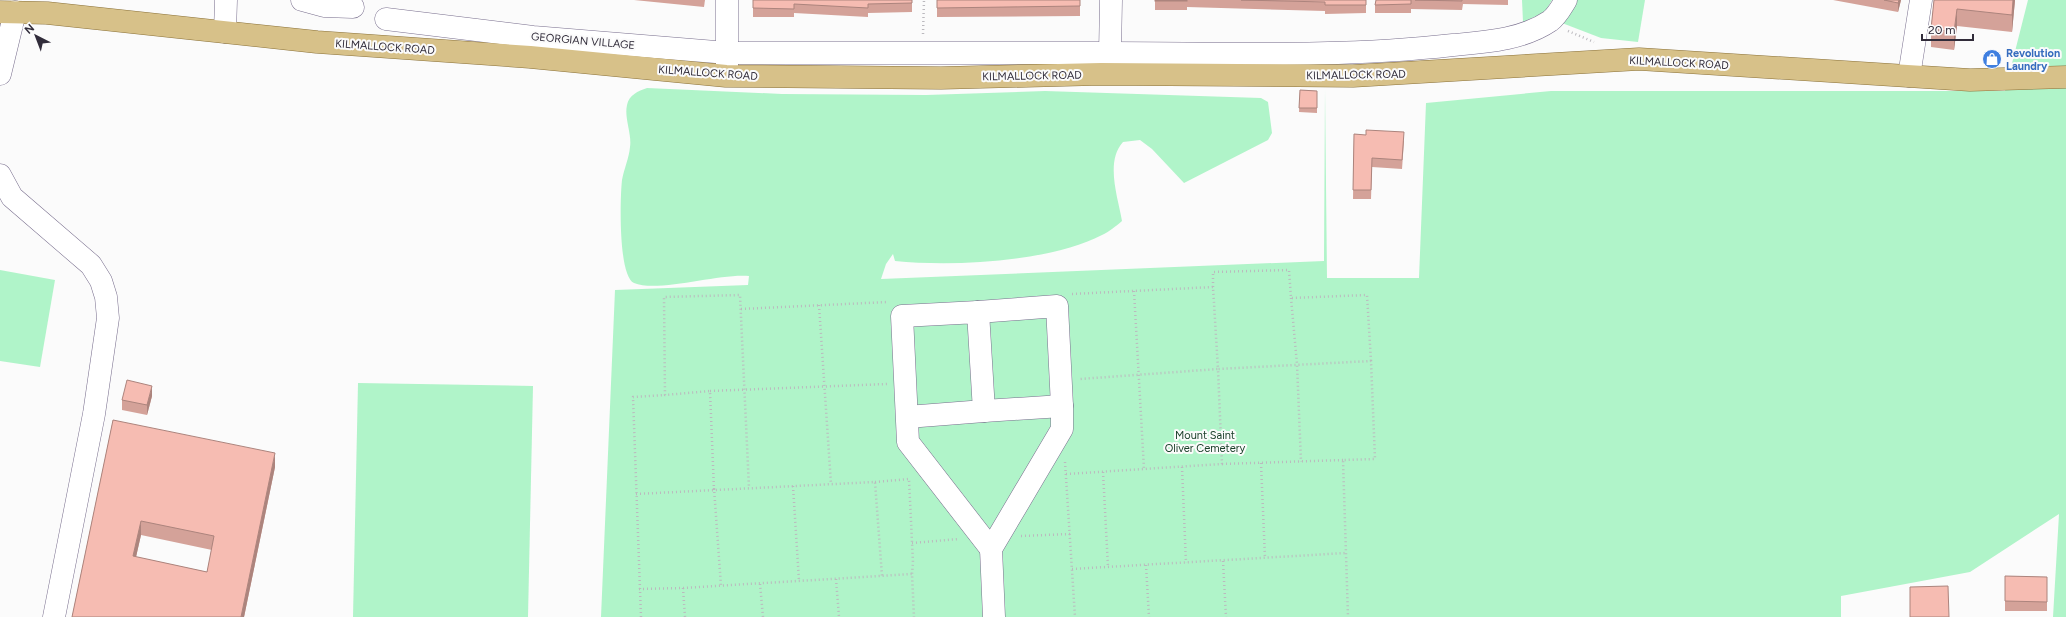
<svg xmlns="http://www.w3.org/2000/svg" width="2066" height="617" viewBox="0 0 2066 617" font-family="Figtree,sans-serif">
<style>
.green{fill:#b0f4c9}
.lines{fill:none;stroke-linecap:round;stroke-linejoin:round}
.minor-casing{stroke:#786e8d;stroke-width:23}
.major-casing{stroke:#8b723a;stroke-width:23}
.path{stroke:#bbb9be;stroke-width:2.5;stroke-dasharray:1 3;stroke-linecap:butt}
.minor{stroke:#fff;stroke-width:22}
.major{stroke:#d7c189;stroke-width:22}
.wall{fill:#d4a299;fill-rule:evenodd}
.shaded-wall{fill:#ac847d}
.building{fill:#f6bcb2;stroke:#ac847d;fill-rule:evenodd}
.labels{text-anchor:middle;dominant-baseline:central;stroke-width:4;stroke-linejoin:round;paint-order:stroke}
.street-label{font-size:11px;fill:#312c3a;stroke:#fbfbfb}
.shop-label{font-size:11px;font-weight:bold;fill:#366cbe;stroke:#fbfbfb;text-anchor:start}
.park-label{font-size:11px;fill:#1b402a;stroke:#fbfbfb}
</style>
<rect width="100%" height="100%" fill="#fbfbfb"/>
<g class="green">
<polygon points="1522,0 1552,0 1545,12 1523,22"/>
<polygon points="1575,0 1645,0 1638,42 1601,38 1562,23"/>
<path d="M 2028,0 L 2066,0 L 2066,617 L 2053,617 L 2059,514 L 1970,572 L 1841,596 L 1841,617 L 601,617 L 615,290 L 748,285 L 749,276 C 720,273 658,293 634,283 C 618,276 620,197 622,180 C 624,169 629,158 630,147 C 632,134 624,118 627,105 C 629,95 638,91 647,88 L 782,94 L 926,95 L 1045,91 L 1261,98 L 1268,102 L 1272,133 L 1268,140 L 1184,183 L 1152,149 L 1140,140 L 1123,142 C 1105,162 1118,197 1122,221 C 1116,226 1109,232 1102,235 C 1049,262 954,267 895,261 L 893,254 L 886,264 L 881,279 L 1324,261 L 1325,89 L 1327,278 L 1419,278 L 1426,103 L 1551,91 L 2005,91 Z"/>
<polygon points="0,270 55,280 40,367 0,361"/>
<polygon points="358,383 533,386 528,617 353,617"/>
</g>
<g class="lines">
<defs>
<g id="minor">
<polyline points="302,0 324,6 353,7"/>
<polyline points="386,19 533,37 728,53 1110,53 1111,0"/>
<polyline points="225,32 226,0"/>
<path d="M 1110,53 C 1224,53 1340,58 1453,45 C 1485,42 1522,40 1550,21 C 1557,16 1561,8 1566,0"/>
<polyline points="727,67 727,0"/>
<polyline points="0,74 15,12"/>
<polyline points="1909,76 1921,0"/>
<polyline points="0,175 12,197 91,265 101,281 106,297 108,318 94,414 54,617"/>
<polyline points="978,312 1057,306 1062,406 984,411"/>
<polyline points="907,417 984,411 978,312 902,316 908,442 991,549"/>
<polyline points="994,617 991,549 1062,429 1062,406"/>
</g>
<polyline id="major" points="0,12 47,13 317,42 530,57 726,76 941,78 1101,74 1353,76 1639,59 1970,80 2066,77"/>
</defs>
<use href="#minor" class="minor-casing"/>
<use href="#major" class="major-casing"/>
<g class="path">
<polyline points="1568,31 1594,42"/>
<polyline points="923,34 924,0"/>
<polyline points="1213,287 1213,272 1289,270 1291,298 1367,295 1371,361"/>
<polyline points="1134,291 1144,469"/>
<polyline points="1072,294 1213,287 1218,369 1080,379"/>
<polyline points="1291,298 1297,364 1301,462"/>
<polyline points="819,305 831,484"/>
<polyline points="741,309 888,302"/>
<polyline points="710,391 887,384"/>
<polyline points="1065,462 1075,617"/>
<polyline points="1261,463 1265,558"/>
<polyline points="1222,464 1343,460"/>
<polyline points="1182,467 1186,563"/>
<polyline points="1103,472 1108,567"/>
<polyline points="1066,474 1222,464 1218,369 1371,361 1375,459 1343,460 1348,617"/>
<polyline points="875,482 909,479 913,563 912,574"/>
<polyline points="793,486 799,581"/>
<polyline points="714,488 721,586"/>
<polyline points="714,490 710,391 665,395 664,297 740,295 749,488"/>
<polyline points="636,494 875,482 882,576"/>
<polyline points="1021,536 1070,534"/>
<polyline points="912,543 959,539"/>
<polyline points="1223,561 1226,617"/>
<polyline points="1146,565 1149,617"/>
<polyline points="1072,569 1346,553"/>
<polyline points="836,579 839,617"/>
<polyline points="760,584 763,617"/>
<polyline points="683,588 685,617"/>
<polyline points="639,589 683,588 912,574 914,617"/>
<polyline points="641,617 633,397 665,395"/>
</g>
<use href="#minor" class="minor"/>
<use href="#major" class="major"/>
</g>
<g class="wall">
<polygon points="634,0 705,0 704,7"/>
<polygon points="753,0 912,0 912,12 868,13 868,17 794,13 794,17 753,17"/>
<polygon points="937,0 1080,0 1080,16 937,17"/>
<polygon points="1155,0 1366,0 1366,13 1325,14 1325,11 1187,7 1187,10 1155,10"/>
<polygon points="1376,0 1508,0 1508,5 1463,4 1462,10 1411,9 1411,13 1375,13 1375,5"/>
<polygon points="1833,0 1901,0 1898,12"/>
<polygon points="1934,0 2015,0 2012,32 1957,26 1954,50 1931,47 1931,29"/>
<polygon points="1300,90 1317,91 1317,113 1299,112"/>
<polygon points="1354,134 1404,141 1402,169 1372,167 1371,199 1353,199"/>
<polygon points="152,396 147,415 122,410 122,400"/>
<path d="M 113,420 L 275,467 L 244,617 L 72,617 ZM 141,535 L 212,550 L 207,572 L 136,557 Z"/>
<polygon points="2005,576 2047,577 2047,611 2005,611"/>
</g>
<g class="shaded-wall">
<polygon points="1899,0 1901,0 1898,12 1898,3"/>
<polygon points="2013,0 2015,0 2012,32 2012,15"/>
<polygon points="1957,9 1957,26 1954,50 1954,32"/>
<polygon points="152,386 152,396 147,415 147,405"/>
<polygon points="275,453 275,467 244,617 241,617"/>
<polygon points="141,521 141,535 133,570 133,556"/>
</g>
<g class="building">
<polygon points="753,0 912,0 912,3 868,4 868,8 794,4 794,9 753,8"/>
<polygon points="937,0 1080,0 1080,6 937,8"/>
<rect x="1155" y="0" width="32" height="1"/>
<polygon points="1241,0 1366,0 1366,5 1325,5 1325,2"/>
<polygon points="1376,0 1411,0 1411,4 1375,5"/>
<polygon points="1415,0 1462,0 1462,1"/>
<polygon points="1884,0 1899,0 1898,3"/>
<polygon points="1934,0 2013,0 2012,15 1957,9 1954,32 1931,29"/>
<polygon points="1300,90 1317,91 1317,108 1299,108"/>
<polygon points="1366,130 1404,132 1402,160 1372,158 1371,190 1353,190 1354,134 1366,135"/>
<polygon points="127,380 152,386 147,405 122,400"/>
<path d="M 113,420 L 275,453 L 241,617 L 72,617 ZM 141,521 L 214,536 L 207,572 L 133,556 Z"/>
<polygon points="2005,576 2047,577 2047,602 2005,601"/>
<polygon points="1948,586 1949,617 1910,617 1910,587"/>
</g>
<defs>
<symbol id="shop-disc" viewBox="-11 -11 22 22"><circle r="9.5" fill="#3f7fe0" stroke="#fbfbfb"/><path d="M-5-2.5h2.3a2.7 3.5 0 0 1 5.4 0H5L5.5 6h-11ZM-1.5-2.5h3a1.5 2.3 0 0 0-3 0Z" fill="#fff"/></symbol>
</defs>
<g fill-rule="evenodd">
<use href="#shop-disc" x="1981" y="48" width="22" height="22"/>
</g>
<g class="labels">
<g class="street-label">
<text transform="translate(583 41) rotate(5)">GEORGIAN VILLAGE</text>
<text transform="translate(385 47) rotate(4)">KILMALLOCK ROAD</text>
<text transform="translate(1679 63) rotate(3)">KILMALLOCK ROAD</text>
<text transform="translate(708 73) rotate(4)">KILMALLOCK ROAD</text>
<text transform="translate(1356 75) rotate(-1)">KILMALLOCK ROAD</text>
<text transform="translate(1032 76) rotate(-1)">KILMALLOCK ROAD</text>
</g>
<g class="shop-label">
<text x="2006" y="53">Revolution<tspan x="2006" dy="13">Laundry</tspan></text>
</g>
<g class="park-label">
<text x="1205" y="435">Mount Saint<tspan x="1205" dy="13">Oliver Cemetery</tspan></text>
</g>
</g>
<g transform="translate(36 36) rotate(318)" stroke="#fbfbfb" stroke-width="3" paint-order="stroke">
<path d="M0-3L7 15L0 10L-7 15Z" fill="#312c3a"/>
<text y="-6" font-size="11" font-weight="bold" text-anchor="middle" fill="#312c3a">N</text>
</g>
<path d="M1922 34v6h51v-6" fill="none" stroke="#312c3a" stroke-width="2"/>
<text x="1928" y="34" font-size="12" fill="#312c3a" stroke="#fbfbfb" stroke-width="3" paint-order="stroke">20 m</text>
</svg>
